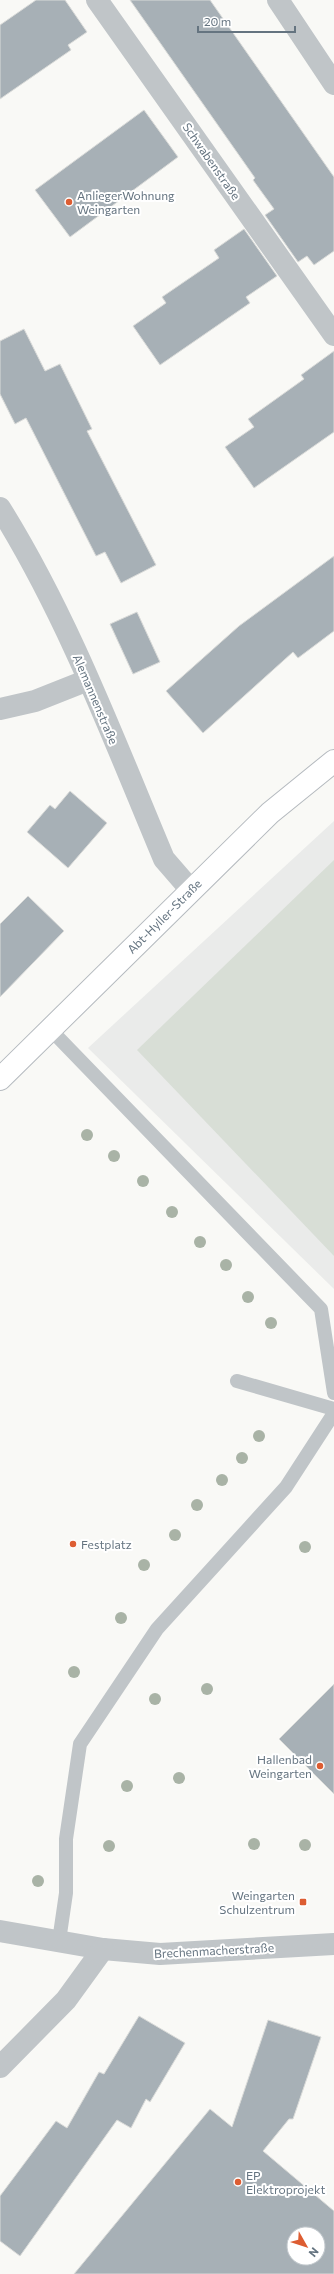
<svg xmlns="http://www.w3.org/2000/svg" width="334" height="2274" viewBox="0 0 334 2274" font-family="Commissioner,sans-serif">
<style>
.built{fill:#eaebea}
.green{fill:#d8ded6}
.building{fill:#a7b0b6;stroke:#dadbd9;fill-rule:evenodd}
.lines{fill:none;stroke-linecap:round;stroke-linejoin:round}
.secondary-casing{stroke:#b5babf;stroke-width:24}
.lane{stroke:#c0c5c8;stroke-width:14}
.street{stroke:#c0c5c8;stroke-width:22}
.secondary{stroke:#fff;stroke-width:22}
.tree{fill:#a9b3a6}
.poi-dot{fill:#dd5d32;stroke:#fff;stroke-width:1.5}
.labels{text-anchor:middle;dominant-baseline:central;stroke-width:4;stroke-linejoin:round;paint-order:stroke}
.street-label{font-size:12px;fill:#657480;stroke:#fff}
.poi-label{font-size:12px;fill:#657480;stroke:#fff;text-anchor:start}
</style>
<rect width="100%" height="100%" fill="#f9f9f6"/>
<polygon class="built" points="334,821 334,1289 88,1048"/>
<polygon class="green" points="334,860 334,1256 137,1050"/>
<g class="building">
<polygon points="36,0 65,0 87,32 68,45 71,50 0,99 0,25"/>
<polygon points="130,0 210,0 334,177 334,251 314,265 307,256 298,262 265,215 274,209 253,180 255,178"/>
<polygon points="144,110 178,157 70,237 35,190"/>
<polygon points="244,229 277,276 246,297 250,303 160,365 133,326 166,303 162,297 219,258 214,250"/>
<polygon points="24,329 45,371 60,364 92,429 87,431 156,565 121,583 105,552 96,556 26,418 15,424 0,394 0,341"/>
<polygon points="334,351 334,432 254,488 225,447 254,427 248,419 304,379 301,375"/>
<polygon points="334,556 334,631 298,658 293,652 203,733 166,691 239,626"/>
<polygon points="137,612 160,662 133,674 110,624"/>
<polygon points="70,791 107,823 68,868 27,832 50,805 55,809"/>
<polygon points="28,896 64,931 0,997 0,924"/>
<polygon points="334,1684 334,1794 279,1739"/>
<polygon points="139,2016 185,2043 150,2102 146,2099 131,2128 117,2120 20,2256 0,2241 0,2196 56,2121 67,2128 99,2072 104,2074"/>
<path d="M 268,2020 L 321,2037 L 293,2119 L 289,2119 L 263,2151 L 334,2211 L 334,2274 L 74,2274 L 210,2109 L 232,2127 ZM 294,2234 L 318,2234 L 318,2258 L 294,2258 Z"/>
</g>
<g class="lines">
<defs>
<polyline id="secondary" points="0,1079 270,813 334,761"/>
</defs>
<use href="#secondary" class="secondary-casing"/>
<g class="lane">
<polyline points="50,1029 321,1309 334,1393"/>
<polyline points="237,1381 334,1409"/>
<polyline points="59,1941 66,1893 66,1839 80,1744 157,1629 286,1487 334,1413"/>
</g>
<g class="street">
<polyline points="97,0 334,335"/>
<polyline points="278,0 334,84"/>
<path d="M 0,508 C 68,617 114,740 164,859 L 190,889"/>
<polyline points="0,709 35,701 88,680"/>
<polyline points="0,1931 103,1949 160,1954 334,1944"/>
<polyline points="0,2067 66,2000 103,1949"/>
</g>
<use href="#secondary" class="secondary"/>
</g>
<g class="tree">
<circle cx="87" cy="1135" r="6"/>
<circle cx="114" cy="1156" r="6"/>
<circle cx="143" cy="1181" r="6"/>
<circle cx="172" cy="1212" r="6"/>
<circle cx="200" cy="1242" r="6"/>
<circle cx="226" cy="1265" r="6"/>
<circle cx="248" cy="1297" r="6"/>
<circle cx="271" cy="1323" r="6"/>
<circle cx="259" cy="1436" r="6"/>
<circle cx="242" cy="1458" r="6"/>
<circle cx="222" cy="1480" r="6"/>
<circle cx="197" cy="1505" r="6"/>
<circle cx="175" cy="1535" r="6"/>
<circle cx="305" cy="1547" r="6"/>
<circle cx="144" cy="1565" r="6"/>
<circle cx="121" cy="1618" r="6"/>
<circle cx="74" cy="1672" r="6"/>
<circle cx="207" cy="1689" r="6"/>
<circle cx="155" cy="1699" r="6"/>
<circle cx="179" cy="1778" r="6"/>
<circle cx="127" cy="1786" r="6"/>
<circle cx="254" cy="1844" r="6"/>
<circle cx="305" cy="1845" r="6"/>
<circle cx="109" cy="1846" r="6"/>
<circle cx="38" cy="1881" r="6"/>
</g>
<g class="poi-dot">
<circle cx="69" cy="202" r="4"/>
<circle cx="73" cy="1544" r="4"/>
<circle cx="320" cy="1766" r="4"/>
<rect x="299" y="1898" width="8" height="8" rx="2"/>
<circle cx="238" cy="2182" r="4"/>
</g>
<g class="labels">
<g class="street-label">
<text transform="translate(212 161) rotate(55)">Schwabenstraße</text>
<text transform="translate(96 699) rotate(67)">Alemannenstraße</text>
<text transform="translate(164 916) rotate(-45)">Abt-Hyller-Straße</text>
<text transform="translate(214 1950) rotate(-3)">Brechenmacherstraße</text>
</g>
<g class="poi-label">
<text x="77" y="195">AnliegerWohnung<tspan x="77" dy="14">Weingarten</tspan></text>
<text x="81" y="1544">Festplatz</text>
<text x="312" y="1759" text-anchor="end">Hallenbad<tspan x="312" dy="14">Weingarten</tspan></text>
<text x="295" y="1895" text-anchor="end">Weingarten<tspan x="295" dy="14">Schulzentrum</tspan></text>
<text x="246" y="2175">EP<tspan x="246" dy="14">Elektroprojekt</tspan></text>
</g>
</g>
<g transform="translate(306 2246) rotate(129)"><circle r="19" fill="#ffffff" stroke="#c1c7cc"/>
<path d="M0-3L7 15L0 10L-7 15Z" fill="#dd5d32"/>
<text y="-6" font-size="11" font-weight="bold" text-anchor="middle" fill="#657480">N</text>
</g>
<path d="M198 26v6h97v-6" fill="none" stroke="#657480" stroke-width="2"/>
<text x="204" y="26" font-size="12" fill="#657480" stroke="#ffffff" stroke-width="3" paint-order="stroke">20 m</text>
</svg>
